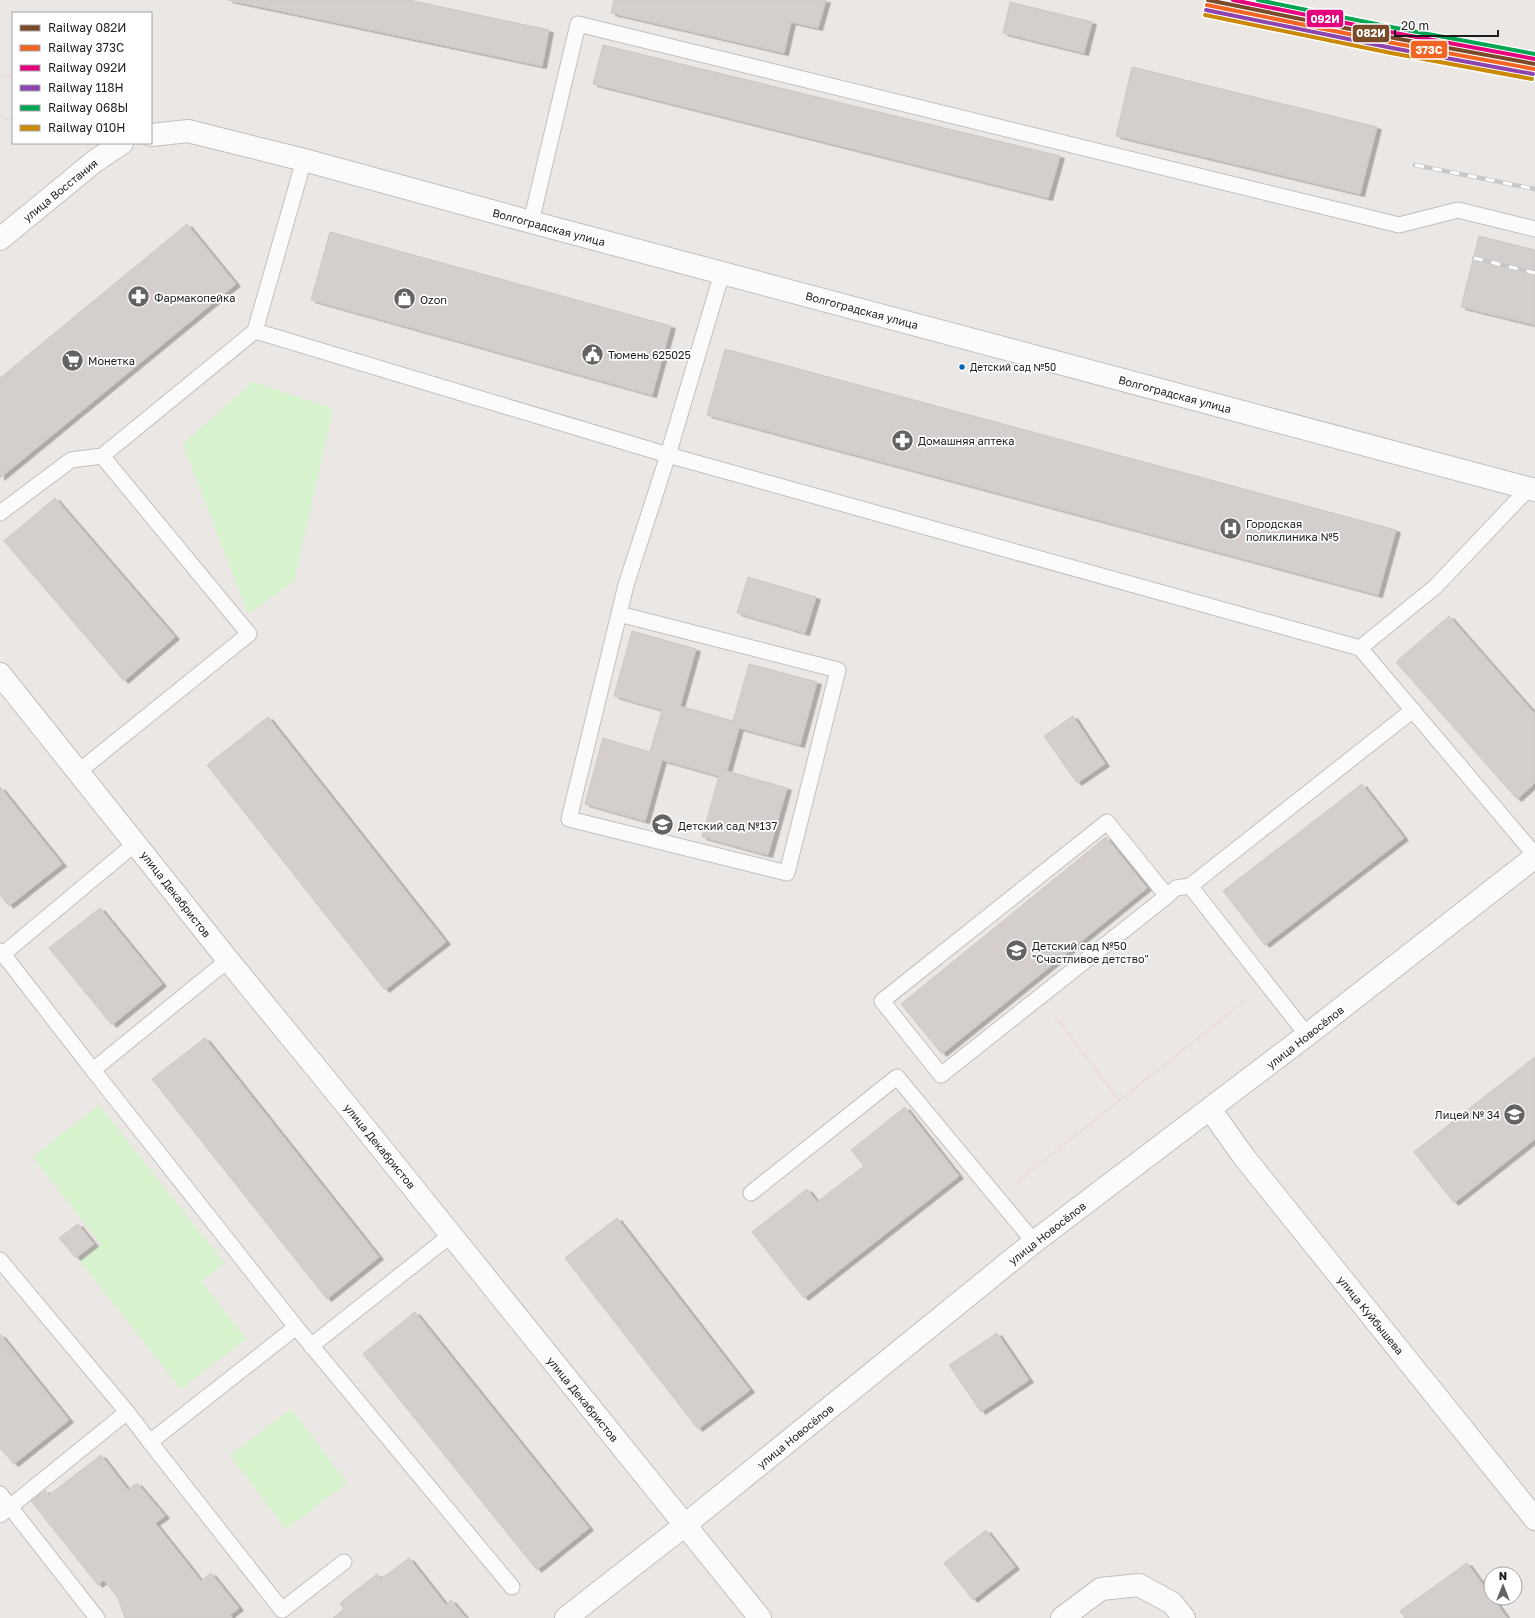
<svg xmlns="http://www.w3.org/2000/svg" width="1535" height="1618" viewBox="0 0 1535 1618" font-family="'Golos Text',sans-serif">
<style>
.park{fill:#d7f3cd}
.building{fill:#d4cfcc;stroke:#cec8c5;filter:url(#shadow)}
.lines{fill:none;stroke-linecap:round;stroke-linejoin:round}
.service-casing{stroke:#c2c0bf;stroke-width:17}
.minor-casing{stroke:#c2c0bf;stroke-width:24}
.tertiary-casing{stroke:#c2c0bf;stroke-width:24}
.path{stroke:#ebd7da;stroke-width:2.5;stroke-dasharray:2 2;stroke-linecap:butt}
.service{stroke:#fcfbfb;stroke-width:15}
.minor{stroke:#fcfbfb;stroke-width:22}
.tertiary{stroke:#fcfbfb;stroke-width:22}
.rail-casing{stroke:#c9c8c8;stroke-width:4.5}
.rail{stroke:#fff;stroke-width:3;stroke-dasharray:9;stroke-linecap:butt}
.rail-1-casing{stroke:#fff;stroke-width:7}
.rail-2-casing{stroke:#fff;stroke-width:7}
.rail-3-casing{stroke:#fff;stroke-width:7}
.rail-4-casing{stroke:#fff;stroke-width:7}
.rail-5-casing{stroke:#fff;stroke-width:7}
.rail-6-casing{stroke:#fff;stroke-width:7}
.rail-1{stroke:#7a4b2a;stroke-width:4}
.rail-2{stroke:#f26522;stroke-width:4}
.rail-3{stroke:#e5007d;stroke-width:4}
.rail-4{stroke:#8e44ad;stroke-width:4}
.rail-5{stroke:#00a651;stroke-width:4}
.rail-6{stroke:#cb8a06;stroke-width:4}
.bus-dot{fill:#0065bd;stroke:#fff;stroke-width:1.5}
.labels{text-anchor:middle;dominant-baseline:central;stroke-width:3.5;stroke-linejoin:round;paint-order:stroke}
.bus-label{font-size:10px;fill:#1c1c1c;stroke:#fff;text-anchor:start}
.street-label{font-size:11px;fill:#1c1c1c;stroke:#fff}
.poi-label{font-size:11px;fill:#1c1c1c;stroke:#fff;text-anchor:start}
.line-badge{stroke:#fff;stroke-width:1.5}
.badge-label{font-size:11px;text-anchor:middle;font-weight:bold;fill:#fff}
</style>
<defs>
<filter id="shadow"><feDropShadow dx="4.5" dy="2.5" stdDeviation="0" flood-color="#0004"/></filter>
</defs>
<rect width="100%" height="100%" fill="#ebe7e4"/>
<g class="park">
<polygon points="253,382 333,409 294,581 248,614 183,444"/>
<polygon points="99,1105 224,1263 201,1281 246,1339 181,1389 80,1261 101,1244 33,1157"/>
<polygon points="291,1409 347,1483 286,1529 230,1455"/>
</g>
<g class="building">
<polygon points="228,0 409,0 549,30 542,66"/>
<polygon points="614,0 826,0 818,28 791,22 784,53 611,13"/>
<polygon points="1010,2 1092,22 1084,53 1003,33"/>
<polygon points="603,45 1060,156 1048,198 593,84"/>
<polygon points="1132,67 1377,127 1360,194 1116,136"/>
<polygon points="187,224 236,284 0,478 0,378"/>
<polygon points="330,232 671,326 652,395 311,300"/>
<polygon points="1479,236 1535,250 1535,325 1461,307"/>
<polygon points="725,349 1396,530 1378,595 707,415"/>
<polygon points="55,498 175,637 124,681 4,541"/>
<polygon points="748,577 816,597 805,633 737,613"/>
<polygon points="1449,616 1535,714 1535,783 1517,799 1396,662"/>
<polygon points="632,631 696,649 680,706 733,721 749,664 817,682 800,745 739,728 727,771 787,788 768,855 702,837 719,776 662,760 645,821 585,804 603,738 650,752 662,710 614,696"/>
<polygon points="1073,716 1105,764 1077,783 1044,736"/>
<polygon points="268,717 446,942 385,990 207,765"/>
<polygon points="1362,784 1404,838 1265,945 1223,891"/>
<polygon points="0,787 62,864 9,906 0,895"/>
<polygon points="1106,837 1147,888 942,1054 901,1004"/>
<polygon points="100,908 162,984 112,1025 49,948"/>
<polygon points="205,1038 379,1257 327,1299 152,1079"/>
<polygon points="1535,1057 1535,1139 1454,1203 1414,1152"/>
<polygon points="905,1107 959,1176 804,1298 752,1232 807,1189 817,1202 864,1166 851,1150"/>
<polygon points="617,1218 750,1390 698,1429 565,1258"/>
<polygon points="78,1224 94,1244 76,1258 59,1238"/>
<polygon points="415,1312 589,1528 537,1570 363,1354"/>
<polygon points="997,1333 1029,1380 981,1412 949,1365"/>
<polygon points="0,1334 69,1420 14,1464 0,1448"/>
<polygon points="101,1455 128,1490 137,1483 165,1516 155,1523 201,1581 211,1573 239,1608 230,1615 232,1618 125,1618 118,1598 104,1580 98,1585 31,1501 45,1490 49,1495"/>
<polygon points="986,1530 1015,1567 973,1600 944,1563"/>
<polygon points="409,1558 446,1605 451,1600 466,1618 333,1618 344,1609 340,1603 377,1574 381,1579"/>
<polygon points="1467,1563 1491,1596 1491,1598 1493,1598 1507,1618 1405,1618 1400,1611"/>
</g>
<g class="lines">
<defs>
<g id="service">
<polyline points="531,222 578,24 1399,225 1458,210 1535,229"/>
<polyline points="255,331 668,455 1360,648"/>
<polyline points="1529,488 1435,587 1360,648 1535,855"/>
<polyline points="0,513 71,460 102,456 255,331 304,160"/>
<polyline points="619,614 838,670 787,873 569,819 626,585 668,455 722,273"/>
<polyline points="78,772 249,634 102,456"/>
<polyline points="1167,896 1107,822 882,1001 941,1075 1167,896 1176,888 1190,886"/>
<polyline points="0,951 3,954 136,843"/>
<polyline points="3,954 93,1070"/>
<polyline points="228,960 93,1070 296,1327 512,1587"/>
<polyline points="1307,1035 1190,886 1413,710"/>
<polyline points="751,1193 897,1077 1034,1242"/>
<polyline points="0,1260 127,1412"/>
<polyline points="296,1327 150,1442 282,1610 344,1562"/>
<polyline points="311,1346 451,1235"/>
<polyline points="0,1494 97,1618"/>
<polyline points="0,1515 127,1412 150,1442"/>
</g>
<g id="minor">
<polyline points="0,674 228,960 344,1102 760,1618"/>
<polyline points="1210,1109 1244,1157 1535,1519"/>
<polyline points="566,1618 685,1525 1034,1242 1307,1035 1535,857"/>
<polyline points="1062,1618 1101,1589 1139,1585 1172,1603 1184,1618"/>
</g>
<g id="tertiary">
<polyline points="151,135 188,131 304,160 531,222 1535,490"/>
<polyline points="0,239 95,161 122,143"/>
</g>
</defs>
<use href="#service" class="service-casing"/>
<use href="#minor" class="minor-casing"/>
<use href="#tertiary" class="tertiary-casing"/>
<g class="path">
<polyline points="0,74 13,78"/>
<polyline points="0,116 13,121"/>
<polyline points="1055,1016 1120,1101"/>
<polyline points="1017,1182 1246,1000"/>
</g>
<use href="#service" class="service"/>
<use href="#minor" class="minor"/>
<use href="#tertiary" class="tertiary"/>
<defs>
<g id="rail">
<polyline points="1415,165 1535,189"/>
<polyline points="1474,258 1535,273"/>
</g>
</defs>
<use href="#rail" class="rail-casing"/>
<use href="#rail" class="rail"/>
<defs>
<polyline id="rail-1" points="1208,0 1394,38 1535,64"/>
<polyline id="rail-2" points="1207,5 1393,43 1534,69"/>
<polyline id="rail-3" points="1233,0 1395,33 1535,59"/>
<polyline id="rail-4" points="1206,10 1392,48 1533,74"/>
<polyline id="rail-5" points="1258,0 1396,28 1535,54"/>
<polyline id="rail-6" points="1205,15 1391,53 1532,79"/>
</defs>
<use href="#rail-1" class="rail-1-casing"/>
<use href="#rail-2" class="rail-2-casing"/>
<use href="#rail-3" class="rail-3-casing"/>
<use href="#rail-4" class="rail-4-casing"/>
<use href="#rail-5" class="rail-5-casing"/>
<use href="#rail-6" class="rail-6-casing"/>
<use href="#rail-1" class="rail-1"/>
<use href="#rail-2" class="rail-2"/>
<use href="#rail-3" class="rail-3"/>
<use href="#rail-4" class="rail-4"/>
<use href="#rail-5" class="rail-5"/>
<use href="#rail-6" class="rail-6"/>
</g>
<defs>
<symbol id="pharmacy-disc" viewBox="-11 -11 22 22"><circle r="9.5" fill="#646362" stroke="#fff"/><path d="M-2-6h4v4h4v4h-4v4h-4v-4h-4v-4h4Z" fill="#fff"/></symbol>
<symbol id="shop-disc" viewBox="-11 -11 22 22"><circle r="9.5" fill="#646362" stroke="#fff"/><path d="M-5-2.5h2.3a2.7 3.5 0 0 1 5.4 0H5L5.5 6h-11ZM-1.5-2.5h3a1.5 2.3 0 0 0-3 0Z" fill="#fff"/></symbol>
<symbol id="civic-disc" viewBox="-11 -11 22 22"><circle r="9.5" fill="#646362" stroke="#fff"/><path d="M-.6-6.5H3V-4.5H.6V-3L4-1V1h2V6H-6V1h2V-1L-.6-3ZM-1.2 2.5V6h2.4V2.5Z" fill="#fff"/></symbol>
<symbol id="supermarket-disc" viewBox="-11 -11 22 22"><circle r="9.5" fill="#646362" stroke="#fff"/><path d="M-6-5.5h2.5l.6 2H6L4.5 2H-2.5L-4.4-4H-6ZM-1.5 3.2a1.3 1.3 0 1 0 .1 0ZM3 3.2a1.3 1.3 0 1 0 .1 0Z" fill="#fff"/></symbol>
<symbol id="hospital-disc" viewBox="-11 -11 22 22"><circle r="9.5" fill="#646362" stroke="#fff"/><path d="M-5-5h3v3.5h4V-5h3V5h-3V1.5h-4V5h-3Z" fill="#fff"/></symbol>
<symbol id="school-disc" viewBox="-11 -11 22 22"><circle r="9.5" fill="#646362" stroke="#fff"/><path d="M0-5L7-2L0 1L-7-2ZM-4 1L0 2.5L4 1V4Q0 6-4 4Z" fill="#fff"/></symbol>
</defs>
<g fill-rule="evenodd">
<use href="#pharmacy-disc" x="126" y="284" width="25" height="25"/>
<use href="#shop-disc" x="392" y="286" width="25" height="25"/>
<use href="#civic-disc" x="580" y="342" width="25" height="25"/>
<use href="#supermarket-disc" x="60" y="348" width="25" height="25"/>
<use href="#pharmacy-disc" x="890" y="428" width="25" height="25"/>
<use href="#hospital-disc" x="1218" y="516" width="25" height="25"/>
<use href="#school-disc" x="650" y="812" width="25" height="25"/>
<use href="#school-disc" x="1004" y="938" width="25" height="25"/>
<use href="#school-disc" x="1502" y="1102" width="25" height="25"/>
</g>
<circle class="bus-dot" cx="962" cy="367" r="3.5"/>
<g class="labels">
<g class="bus-label">
<text x="970" y="367">Детский сад №50</text>
</g>
<g class="street-label">
<text transform="translate(60 190) rotate(-39)">улица Восстания</text>
<text transform="translate(549 227) rotate(15)">Волгоградская улица</text>
<text transform="translate(862 310) rotate(15)">Волгоградская улица</text>
<text transform="translate(1175 394) rotate(15)">Волгоградская улица</text>
<text transform="translate(176 894) rotate(52)">улица Декабристов</text>
<text transform="translate(1305 1037) rotate(-38)">улица Новосёлов</text>
<text transform="translate(380 1146) rotate(51)">улица Декабристов</text>
<text transform="translate(1047 1233) rotate(-38)">улица Новосёлов</text>
<text transform="translate(1371 1315) rotate(51)">улица Куйбышева</text>
<text transform="translate(583 1399) rotate(51)">улица Декабристов</text>
<text transform="translate(795 1436) rotate(-39)">улица Новосёлов</text>
</g>
<g class="poi-label">
<text x="154" y="297">Фармакопейка</text>
<text x="420" y="299">Ozon</text>
<text x="608" y="354">Тюмень 625025</text>
<text x="88" y="360">Монетка</text>
<text x="918" y="440">Домашняя аптека</text>
<text x="1246" y="523">Городская<tspan x="1246" dy="13">поликлиника №5</tspan></text>
<text x="678" y="825">Детский сад №137</text>
<text x="1032" y="945">Детский сад №50<tspan x="1032" dy="13">"Счастливое детство"</tspan></text>
<text x="1500" y="1114" text-anchor="end">Лицей № 34</text>
</g>
</g>
<g class="line-badge">
<rect x="1306" y="9" width="38" height="19" rx="4" fill="#e5007d"/>
<rect x="1352" y="24" width="38" height="19" rx="4" fill="#7a4b2a"/>
<rect x="1410" y="40" width="38" height="19" rx="4" fill="#f26522"/>
</g>
<g class="badge-label">
<text x="1325" y="23">092И</text>
<text x="1371" y="37">082И</text>
<text x="1429" y="54">373C</text>
</g>
<rect x="12" y="12" width="140" height="132" fill="#ffffff" stroke="#a4a4a4"/>
<rect x="20" y="25" width="20" height="6" fill="#7a4b2a" stroke="#a4a4a4"/>
<text x="48" y="32" font-size="12" fill="#1c1c1c">Railway 082И</text>
<rect x="20" y="45" width="20" height="6" fill="#f26522" stroke="#a4a4a4"/>
<text x="48" y="52" font-size="12" fill="#1c1c1c">Railway 373C</text>
<rect x="20" y="65" width="20" height="6" fill="#e5007d" stroke="#a4a4a4"/>
<text x="48" y="72" font-size="12" fill="#1c1c1c">Railway 092И</text>
<rect x="20" y="85" width="20" height="6" fill="#8e44ad" stroke="#a4a4a4"/>
<text x="48" y="92" font-size="12" fill="#1c1c1c">Railway 118Н</text>
<rect x="20" y="105" width="20" height="6" fill="#00a651" stroke="#a4a4a4"/>
<text x="48" y="112" font-size="12" fill="#1c1c1c">Railway 068Ы</text>
<rect x="20" y="125" width="20" height="6" fill="#cb8a06" stroke="#a4a4a4"/>
<text x="48" y="132" font-size="12" fill="#1c1c1c">Railway 010Н</text>
<g transform="translate(1503 1586)"><circle r="19" fill="#ffffff" stroke="#a4a4a4"/>
<path d="M0-3L7 15L0 10L-7 15Z" fill="#646362"/>
<text y="-6" font-size="11" font-weight="bold" text-anchor="middle" fill="#1c1c1c">N</text>
</g>
<path d="M1395 30v6h103v-6" fill="none" stroke="#1c1c1c" stroke-width="2"/>
<text x="1401" y="30" font-size="12" fill="#1c1c1c" stroke="#ffffff" stroke-width="3" paint-order="stroke">20 m</text>
</svg>
